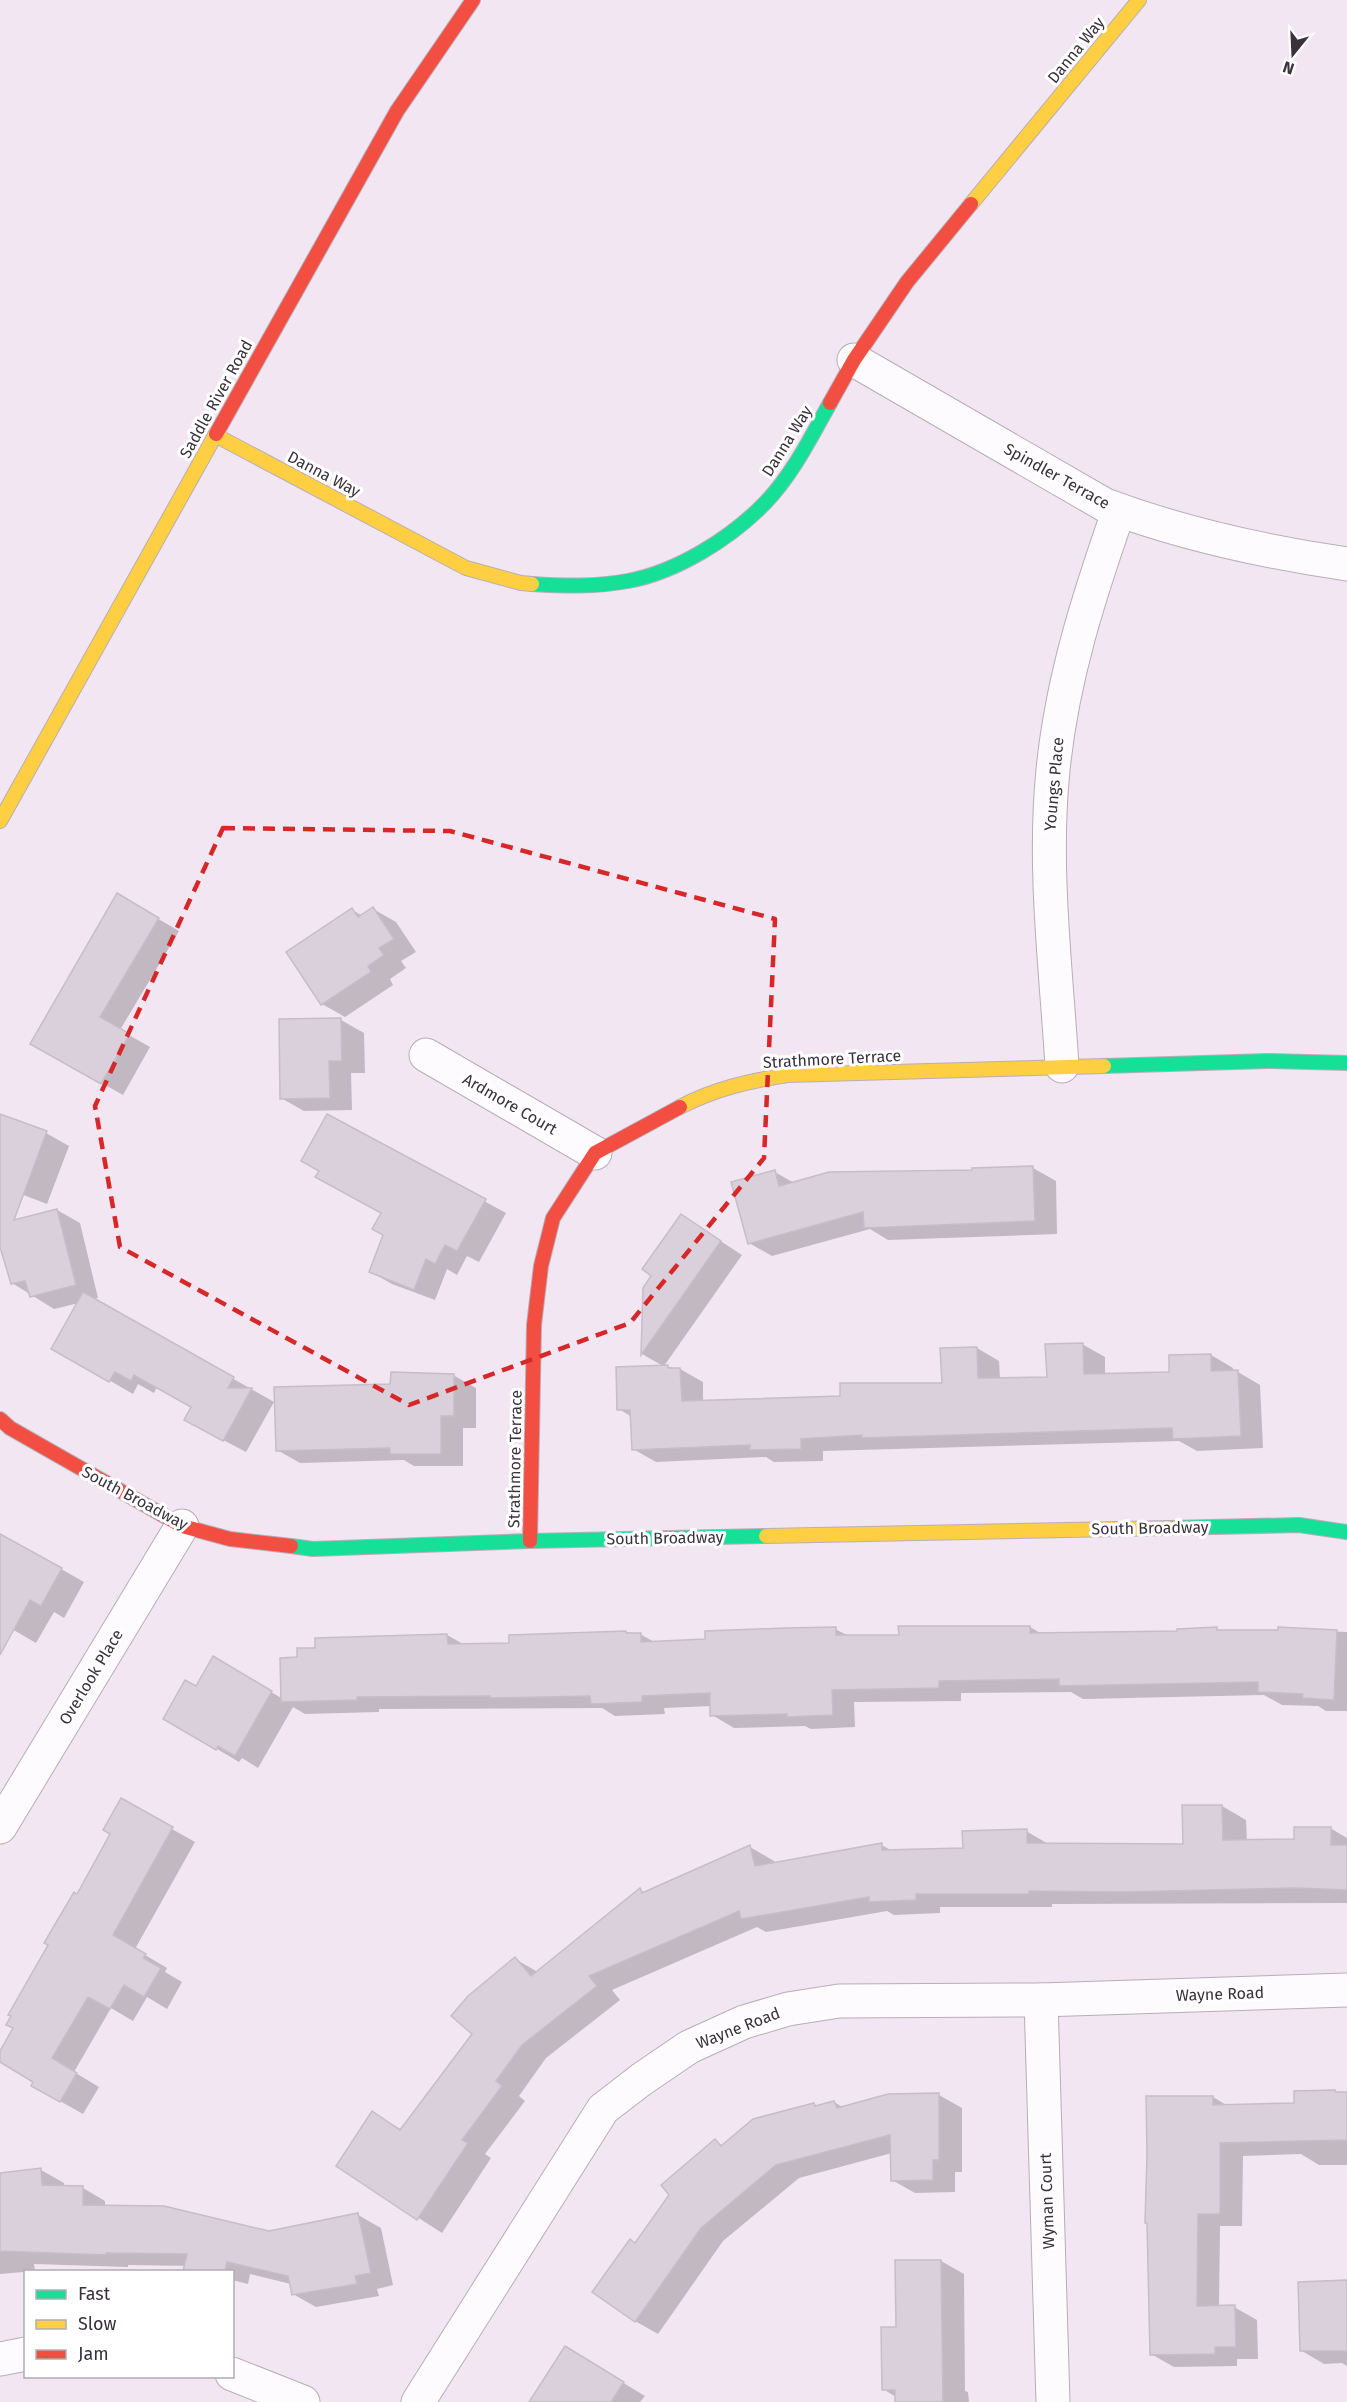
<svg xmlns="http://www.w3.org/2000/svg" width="1347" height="2402" viewBox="0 0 1347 2402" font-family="'Fira Sans',sans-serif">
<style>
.shadow{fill:#0003}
.building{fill:#dad0db;stroke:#c6bdc8;stroke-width:1.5}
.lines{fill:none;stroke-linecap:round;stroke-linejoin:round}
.street-casing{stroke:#b7aeb8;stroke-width:35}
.fast-casing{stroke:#b7aeb8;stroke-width:16}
.slow-casing{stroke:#b7aeb8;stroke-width:16}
.jam-casing{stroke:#b7aeb8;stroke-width:16}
.street{stroke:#fdfbfd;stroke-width:33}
.fast{stroke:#16e098;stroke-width:14}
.slow{stroke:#ffcf43;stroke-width:14}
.jam{stroke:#f24e42;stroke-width:14}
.marked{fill:none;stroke:#d62828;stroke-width:4.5;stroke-dasharray:12 8;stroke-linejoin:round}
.labels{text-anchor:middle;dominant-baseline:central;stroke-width:6;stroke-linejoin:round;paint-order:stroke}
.street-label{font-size:16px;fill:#39313b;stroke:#fff}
</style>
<rect width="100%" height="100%" fill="#f2e6f3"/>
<g class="shadow">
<polygon points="117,895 179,931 120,1030 150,1047 123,1095 33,1044"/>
<polygon points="373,909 396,922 416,952 401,961 406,968 390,979 393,985 345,1017 322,1004 352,910 363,916"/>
<polygon points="341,1020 364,1033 365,1073 351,1073 352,1110 304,1111 281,1098"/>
<polygon points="0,1116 46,1133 69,1146 47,1204 0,1186"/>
<polygon points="328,1116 506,1213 479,1262 467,1256 457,1275 447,1269 435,1300 392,1284 371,1272 385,1235 383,1213 321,1171"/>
<polygon points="1033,1168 1056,1181 1057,1234 888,1240 870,1229 772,1256 749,1243 775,1172 794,1183"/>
<polygon points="57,1210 80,1223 98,1298 93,1299 274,1402 246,1452 208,1432 192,1407 157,1387 154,1393 138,1384 133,1394 53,1348 79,1303 54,1309 12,1283 0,1241 0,1226"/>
<polygon points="682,1216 742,1255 664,1366 680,1369 703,1382 703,1402 842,1398 943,1384 977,1348 999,1361 1000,1379 1048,1378 1082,1344 1105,1357 1105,1375 1171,1374 1211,1355 1233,1368 1233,1372 1238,1372 1260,1385 1263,1448 1197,1451 1179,1441 823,1451 823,1461 774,1462 766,1457 656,1462 633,1449 632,1417 619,1409 663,1366 642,1354 644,1288 653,1275"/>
<polygon points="453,1375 476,1388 476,1428 463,1428 463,1466 414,1466 404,1460 300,1463 277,1450 392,1386"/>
<polygon points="0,1545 61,1569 84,1582 64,1618 54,1612 36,1643 0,1622"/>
<polygon points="1030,1627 1042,1634 1179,1633 1216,1629 1221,1632 1280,1632 1280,1629 1347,1632 1347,1711 1326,1711 1318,1706 1282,1705 1264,1695 1083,1699 1071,1692 961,1693 961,1701 854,1702 855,1727 811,1729 805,1726 734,1728 712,1715 712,1706 664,1708 665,1714 615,1716 602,1708 379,1709 379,1712 305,1714 293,1707 258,1768 242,1758 239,1762 165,1718 196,1688 213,1658 283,1699 298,1659 317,1649 447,1635 465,1645 511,1645 625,1632 640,1634 656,1643 835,1629 849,1636 900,1637"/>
<polygon points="122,1801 195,1842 135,1949 167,1968 165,1972 182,1982 167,2009 147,1997 133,2021 111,2008 74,2072 99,2087 83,2114 33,2086 35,2081 0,2061 0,2054 15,2028 78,1896 112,1834"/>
<polygon points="1222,1806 1246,1820 1247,1841 1296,1840 1330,1828 1347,1838 1347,1903 1052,1904 1052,1907 940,1907 940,1913 894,1915 887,1911 766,1932 757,1927 612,1990 620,2000 546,2058 519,2096 525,2101 485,2154 491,2158 442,2233 338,2166 373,2113 402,2130 474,2034 515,1959 538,1972 640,1890 646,1893 750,1847 774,1861 775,1864 881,1845 893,1851 964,1849 1026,1831 1050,1845 1185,1846 1184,1807"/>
<polygon points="1347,2092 1347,2165 1319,2165 1301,2154 1243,2156 1242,2226 1220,2226 1219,2307 1234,2307 1257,2320 1258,2359 1237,2359 1237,2366 1174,2367 1151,2354 1213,2097 1228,2106 1296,2104"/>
<polygon points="939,2095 962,2108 962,2172 955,2172 955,2192 915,2193 892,2180 892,2153 799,2178 723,2241 658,2334 635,2321 636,2244 715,2141 723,2146 814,2105 817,2107 834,2102 844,2108 888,2096"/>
<polygon points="41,2170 64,2183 64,2187 83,2188 105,2201 105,2207 269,2232 358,2215 381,2228 393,2285 377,2289 379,2296 316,2307 293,2294 291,2284 250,2274 248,2284 232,2280 232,2272 204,2272 195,2266 128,2265 128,2267 34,2264 35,2271 0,2274 0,2174"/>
<polygon points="897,2261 941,2261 964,2274 965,2391 968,2392 969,2402 897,2402 896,2397 883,2389 898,2328"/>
<polygon points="1347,2282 1347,2366 1342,2363 1324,2364 1302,2351"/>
<polygon points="587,2361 645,2396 640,2402 539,2402"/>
</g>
<g class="building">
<polygon points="117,893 159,918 100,1017 130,1034 101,1084 30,1044"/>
<polygon points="373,907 394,939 379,948 384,955 368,966 371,972 321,1005 286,952 352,908 358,917"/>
<polygon points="341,1018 342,1061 329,1061 330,1098 280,1099 279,1019"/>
<polygon points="0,1114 47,1131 14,1220 57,1209 76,1285 30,1297 25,1281 11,1284 0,1247"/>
<polygon points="327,1114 486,1199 457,1251 445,1245 435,1264 426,1259 414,1290 369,1272 383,1235 372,1229 381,1213 315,1177 319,1171 301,1161"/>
<polygon points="1033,1166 1035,1221 864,1228 863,1212 748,1244 731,1182 775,1170 779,1186 829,1172 972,1170 972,1168"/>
<polygon points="681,1214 721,1241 641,1355 643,1288 651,1276 642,1269"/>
<polygon points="83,1292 234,1377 228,1388 252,1388 223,1441 184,1420 191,1407 134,1375 131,1381 115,1372 109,1382 51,1349"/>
<polygon points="1083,1343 1084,1374 1169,1372 1169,1355 1211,1354 1211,1371 1238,1370 1241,1436 1173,1439 1172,1428 862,1438 862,1435 801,1439 801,1449 750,1450 750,1445 632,1450 630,1410 617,1410 616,1367 668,1365 668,1368 680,1368 682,1401 840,1396 840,1383 942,1383 940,1348 977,1347 978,1378 1047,1377 1045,1344"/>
<polygon points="391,1372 454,1374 454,1416 441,1416 441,1454 390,1454 390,1448 276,1451 274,1387 390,1384"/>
<polygon points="0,1534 62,1568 41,1606 30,1600 0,1655"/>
<polygon points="898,1626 1030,1626 1030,1633 1177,1631 1177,1629 1217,1627 1217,1630 1278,1630 1278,1627 1337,1630 1334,1700 1302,1698 1303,1694 1258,1692 1258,1682 1059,1686 1059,1679 939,1681 939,1688 832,1690 833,1715 787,1717 787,1714 710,1716 710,1693 642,1696 642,1702 591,1704 590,1696 490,1698 490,1696 357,1697 357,1700 281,1702 280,1658 297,1657 297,1648 315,1648 315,1638 447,1634 448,1644 509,1643 509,1635 626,1631 626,1633 641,1633 641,1642 705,1639 705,1631 786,1628 836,1627 836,1635 899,1635"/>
<polygon points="213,1656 272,1691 235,1756 218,1746 216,1750 163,1719 185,1680 196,1686"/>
<polygon points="121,1798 173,1827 113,1935 146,1954 143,1958 161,1968 144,1997 124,1985 110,2009 88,1997 52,2058 77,2073 60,2102 31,2086 33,2082 0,2062 0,2051 13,2028 6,2025 11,2016 8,2015 48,1945 44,1943 74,1892 77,1894 110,1834 103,1830"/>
<polygon points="1182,1805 1222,1805 1223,1840 1294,1839 1294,1827 1331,1827 1331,1845 1347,1845 1347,1890 1295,1888 1124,1892 1029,1891 1029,1894 916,1894 916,1900 869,1902 869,1897 741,1919 739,1911 589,1976 597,1986 522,2045 496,2081 502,2086 462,2140 468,2143 417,2220 336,2166 372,2111 400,2130 472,2034 451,2016 468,1996 515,1957 531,1976 640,1888 642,1893 750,1845 755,1866 882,1843 882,1850 963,1848 962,1831 1027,1829 1027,1843 1183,1844"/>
<polygon points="1335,2090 1336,2092 1347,2092 1347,2140 1220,2143 1220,2214 1198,2214 1197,2306 1235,2305 1236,2347 1215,2347 1215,2354 1150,2355 1147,2223 1145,2223 1147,2154 1146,2096 1213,2096 1213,2105 1294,2103 1294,2091"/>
<polygon points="939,2093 939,2160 933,2160 933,2180 891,2181 890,2135 776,2165 701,2228 635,2322 592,2292 630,2239 635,2243 669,2195 661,2185 715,2139 721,2146 753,2119 814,2103 815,2106 834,2101 837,2108 888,2094"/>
<polygon points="41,2168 42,2185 83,2186 83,2205 164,2206 269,2231 358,2213 371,2273 355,2276 357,2284 292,2295 288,2276 227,2262 225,2271 183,2271 187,2254 106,2253 106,2255 0,2251 0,2173"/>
<polygon points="895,2260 941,2260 943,2402 895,2402 895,2390 882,2390 881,2327 896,2327"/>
<polygon points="1347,2280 1347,2351 1300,2351 1298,2282"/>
<polygon points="565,2346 624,2382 611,2402 529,2402"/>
</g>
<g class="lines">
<defs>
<g id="street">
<path d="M 854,360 L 1105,505 C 1183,534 1265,552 1347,564"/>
<polyline points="426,1055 595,1153"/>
<path d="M 1062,1066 C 1056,968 1043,868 1053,770 C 1062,679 1089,596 1119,510"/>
<polyline points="0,1827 182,1526"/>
<polyline points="1041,2000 1053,2402"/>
<polyline points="0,2359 26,2354"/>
<polyline points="232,2374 303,2402"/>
<polyline points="418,2402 603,2109 642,2079 689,2047 744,2022 788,2009 839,2001 1041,2000 1347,1990"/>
</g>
<g id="fast">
<path d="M 532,584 C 564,586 596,587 628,581 C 677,572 731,538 765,503 C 793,474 811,437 830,403"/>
<polyline points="1104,1066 1268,1061 1347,1063"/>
<polyline points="1169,1528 1299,1525 1347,1532"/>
<polyline points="291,1546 313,1549 530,1541 766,1536"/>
</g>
<g id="slow">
<polyline points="971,204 1139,0"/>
<polyline points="215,435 466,568 521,583 532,584"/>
<polyline points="0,821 216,434"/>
<path d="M 680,1107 C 714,1089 749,1081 787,1075 L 1104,1066"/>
<polyline points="766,1536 1169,1528"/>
</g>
<g id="jam">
<polyline points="830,403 854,360 907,282 971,204"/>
<polyline points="216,434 397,111 473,0"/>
<polyline points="0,1419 10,1428 182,1526 230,1539 291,1546"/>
<polyline points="530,1541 534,1325 541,1266 553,1218 595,1153 680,1107"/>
</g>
</defs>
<use href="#street" class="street-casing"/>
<use href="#fast" class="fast-casing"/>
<use href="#slow" class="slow-casing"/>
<use href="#jam" class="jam-casing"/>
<use href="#street" class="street"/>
<use href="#fast" class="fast"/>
<use href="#slow" class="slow"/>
<use href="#jam" class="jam"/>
</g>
<path class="marked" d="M 223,828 L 450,831 L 775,919 L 764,1158 L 630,1323 L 409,1405 L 120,1247 L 95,1106 Z"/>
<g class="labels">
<g class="street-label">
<text transform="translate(1076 50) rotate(-51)">Danna Way</text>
<text transform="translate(216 399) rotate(-61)">Saddle River Road</text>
<text transform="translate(787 441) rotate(-58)">Danna Way</text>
<text transform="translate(324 474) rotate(28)">Danna Way</text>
<text transform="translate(1057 476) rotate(29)">Spindler Terrace</text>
<text transform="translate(1054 784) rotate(-85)">Youngs Place</text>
<text transform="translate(832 1059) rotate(-3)">Strathmore Terrace</text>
<text transform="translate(510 1104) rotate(30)">Ardmore Court</text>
<text transform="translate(515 1459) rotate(-89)">Strathmore Terrace</text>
<text transform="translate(135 1498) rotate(28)">South Broadway</text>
<text transform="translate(1150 1528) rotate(-1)">South Broadway</text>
<text transform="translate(665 1538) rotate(-1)">South Broadway</text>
<text transform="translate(91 1677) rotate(-59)">Overlook Place</text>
<text transform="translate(1220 1994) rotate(-2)">Wayne Road</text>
<text transform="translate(738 2028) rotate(-21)">Wayne Road</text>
<text transform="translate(1047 2201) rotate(-92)">Wyman Court</text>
</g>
</g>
<rect x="24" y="2270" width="210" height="108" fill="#ffffff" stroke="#b0adb1" stroke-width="1.5"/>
<rect x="36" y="2290" width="30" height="9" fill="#16e098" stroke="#b0adb1" stroke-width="1.5"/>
<text x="78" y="2300" font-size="18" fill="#39313b">Fast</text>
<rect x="36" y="2320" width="30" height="9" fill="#ffcf43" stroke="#b0adb1" stroke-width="1.5"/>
<text x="78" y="2330" font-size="18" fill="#39313b">Slow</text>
<rect x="36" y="2350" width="30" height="9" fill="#f24e42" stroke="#b0adb1" stroke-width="1.5"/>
<text x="78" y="2360" font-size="18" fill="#39313b">Jam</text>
<g transform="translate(1293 54) rotate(198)" stroke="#ffffff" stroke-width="4.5" paint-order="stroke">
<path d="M0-4.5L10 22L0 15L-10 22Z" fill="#39313b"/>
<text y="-9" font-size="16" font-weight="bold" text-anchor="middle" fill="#39313b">N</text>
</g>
</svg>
